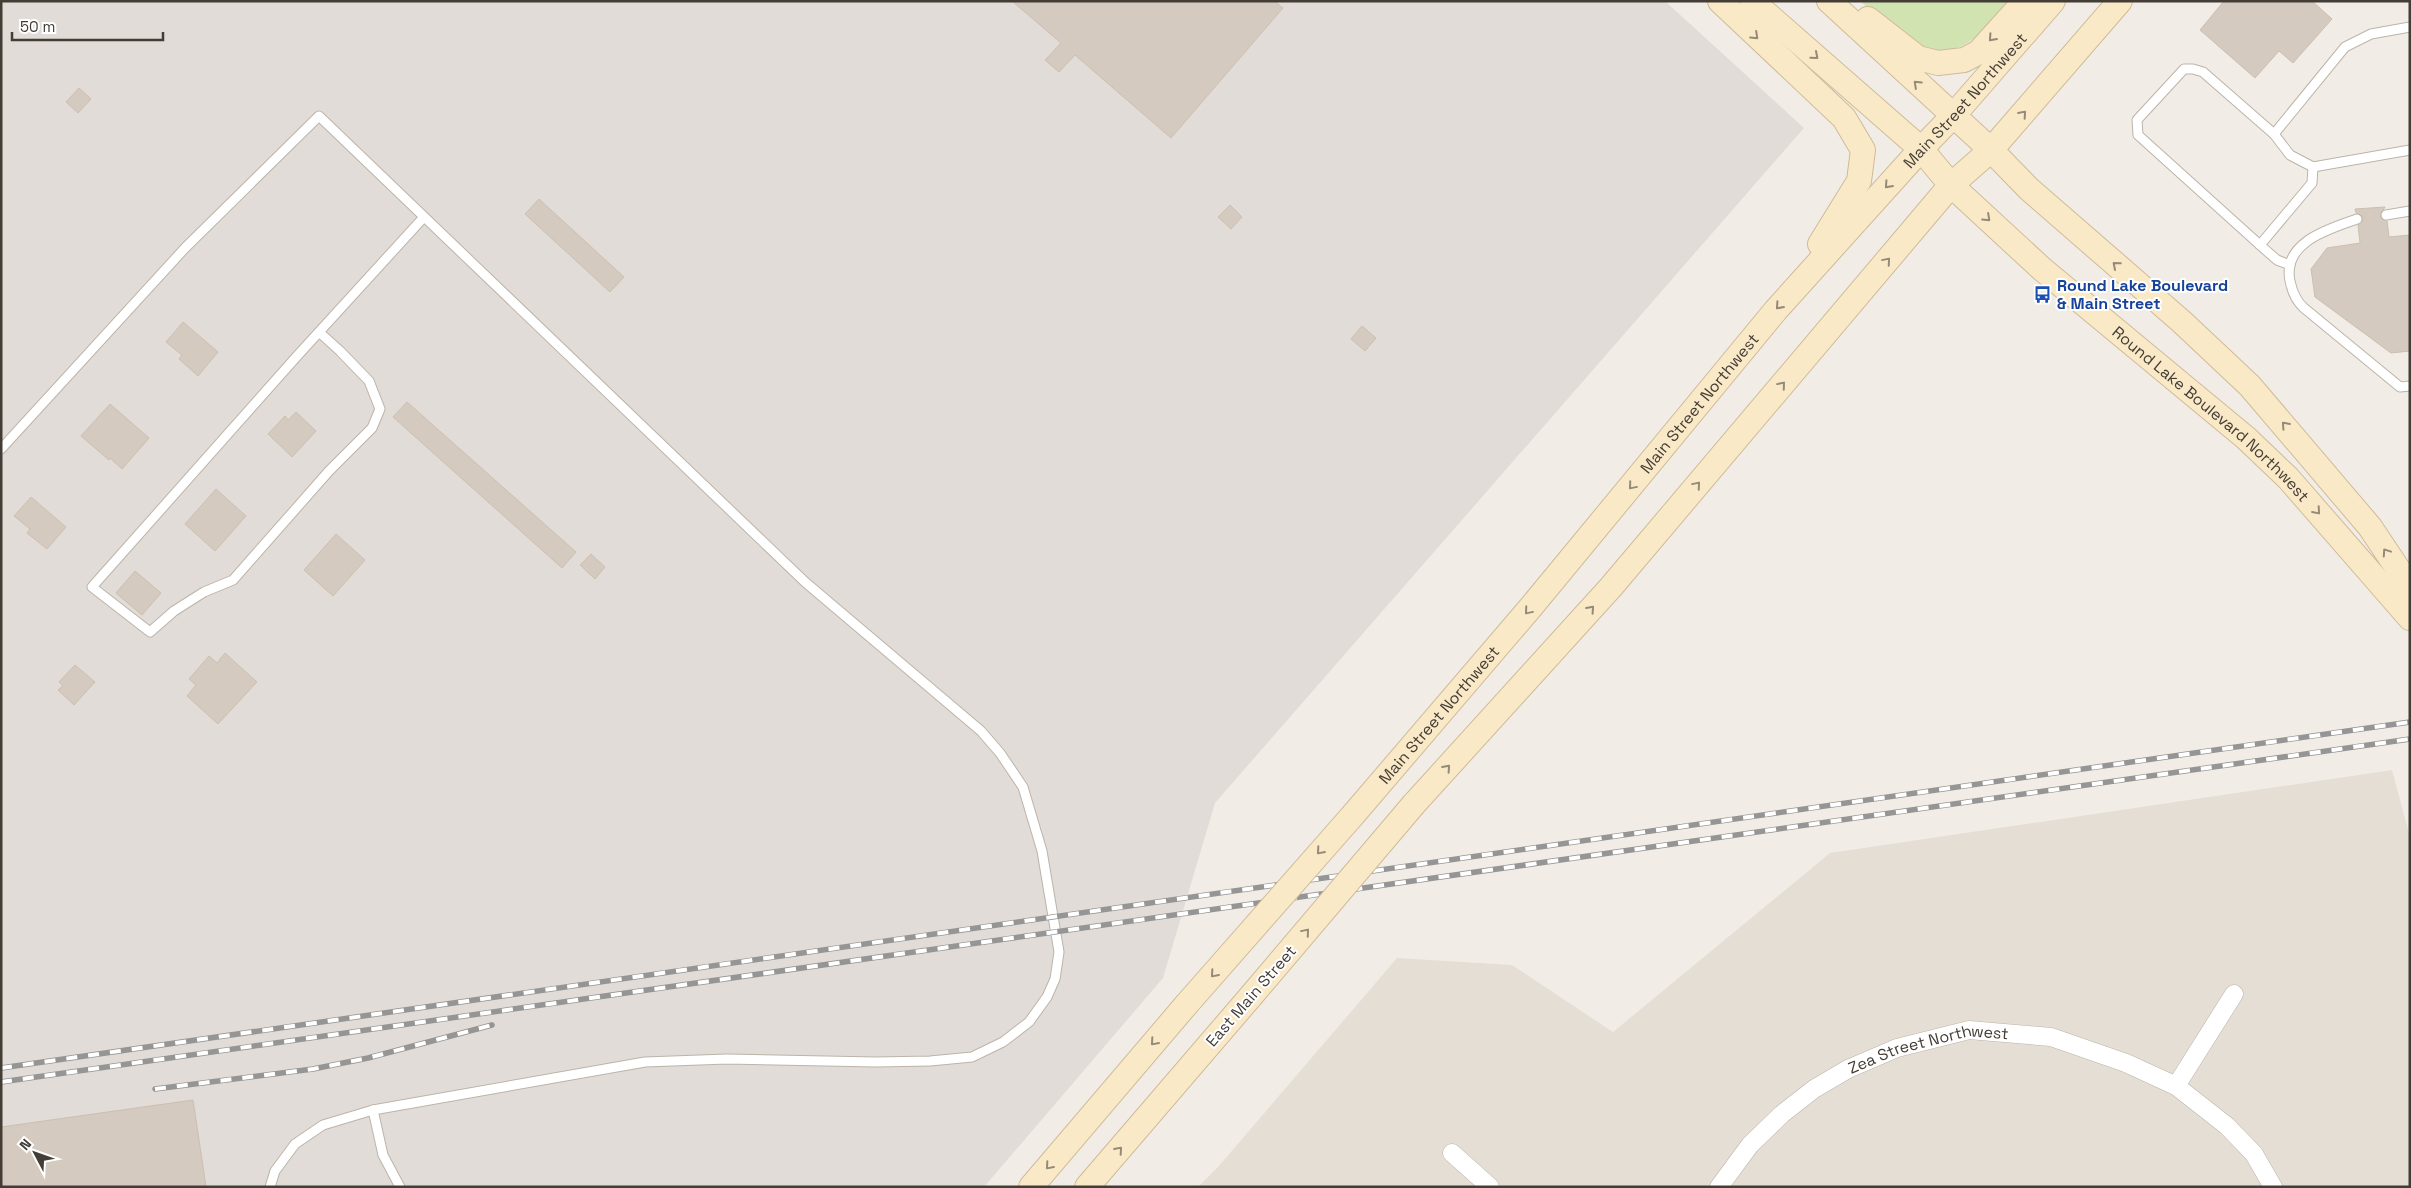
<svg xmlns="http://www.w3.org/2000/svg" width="2411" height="1188" viewBox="0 0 2411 1188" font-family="'Space Grotesk',sans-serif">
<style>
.residential{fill:#e5ded4}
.industrial{fill:#e1dcd7}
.green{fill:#d1e3b1}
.building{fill:#d5cabf;stroke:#ccbfb0}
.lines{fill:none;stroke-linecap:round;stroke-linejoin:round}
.service-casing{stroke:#bcb4a9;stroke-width:11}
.minor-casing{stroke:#bcb4a9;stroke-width:19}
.secondary-casing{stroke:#cebb98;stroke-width:26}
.service{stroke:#fff;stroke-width:9}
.minor{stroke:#fff;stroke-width:18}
.secondary{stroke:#fae9c7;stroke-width:24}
.rail-casing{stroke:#959595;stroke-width:5.5}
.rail{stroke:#fff;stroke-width:4;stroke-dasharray:11;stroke-linecap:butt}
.secondary-bridge-casing{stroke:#cebb98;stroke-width:26;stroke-linecap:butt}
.secondary-bridge{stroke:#fae9c7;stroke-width:24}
.oneway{stroke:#958a77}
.labels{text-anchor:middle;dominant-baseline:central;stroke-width:4;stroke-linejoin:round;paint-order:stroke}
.street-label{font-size:16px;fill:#433d36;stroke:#fff}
.transit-label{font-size:16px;font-weight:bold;fill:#164399;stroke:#fff;text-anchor:start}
</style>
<rect width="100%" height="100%" fill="#f1ede6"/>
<polygon class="residential" points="2392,770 2410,837 2410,1187 1198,1187 1218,1167 1397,958 1512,965 1613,1032 1830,853"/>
<polygon class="industrial" points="1,1 1665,1 1804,128 1215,803 1163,978 984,1187 1,1187"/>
<path class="green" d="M 1860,1 L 2015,1 C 1992,24 1958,64 1921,48 C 1905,41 1875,13 1860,1 Z"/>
<g class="building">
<polygon points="1012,1 1274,1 1283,8 1171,138 1075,55 1059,72 1045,60 1061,43"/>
<polygon points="2224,1 2312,1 2332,19 2293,63 2279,51 2255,78 2200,30"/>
<polygon points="79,88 91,99 78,113 66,102"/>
<polygon points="539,199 624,277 610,292 525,214"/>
<polygon points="1230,205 1242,217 1231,229 1218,217"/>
<polygon points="2385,207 2380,216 2382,219 2387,221 2389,237 2410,235 2410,351 2391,353 2315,297 2311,269 2327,248 2360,243 2358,225 2362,223 2363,217 2356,213 2355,209"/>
<polygon points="183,322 218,352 198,376 179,359 182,355 166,342"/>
<polygon points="1362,326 1376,338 1365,351 1351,339"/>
<polygon points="407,402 576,552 562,568 393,417"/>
<polygon points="110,404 149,438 122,469 110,458 109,460 81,436"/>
<polygon points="296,412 316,431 292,457 268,434 285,416 288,420"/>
<polygon points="216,489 246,516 215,551 185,524"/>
<polygon points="31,497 66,527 47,549 27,533 30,529 14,516"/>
<polygon points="336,534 365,560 333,596 304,570"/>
<polygon points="591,554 605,567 595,579 580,565"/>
<polygon points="135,571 161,593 142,615 116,593"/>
<polygon points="225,653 257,682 218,724 187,696 196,685 189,679 209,656 217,663"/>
<polygon points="75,665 95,682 74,705 58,690 63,686 59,682"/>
<polygon points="193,1100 206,1187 1,1187 1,1127"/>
</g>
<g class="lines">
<defs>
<g id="service">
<polyline points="2410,27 2371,34 2345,47 2274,134 2290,155 2313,167 2410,150"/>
<polyline points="2386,215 2410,211"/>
<path d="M 2357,219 C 2329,229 2282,242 2290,281 C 2292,291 2296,301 2304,308 L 2400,387 L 2410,386"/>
<polyline points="2260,245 2138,135 2137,120 2184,69 2193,69 2203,72 2274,134"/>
<polyline points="2290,265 2277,260 2260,245 2312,183 2313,167"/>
<polyline points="319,332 340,351 369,381 380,409 372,428 329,471 233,580 204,592 174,611 150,632 92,587 298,355 424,217"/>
<polyline points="1,449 185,248 319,116 805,582 981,731 1000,753 1023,787 1042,851 1059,952 1055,979 1047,997 1029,1022 1003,1042 972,1057 930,1061 876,1062 727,1059 645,1062 373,1110 323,1125 295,1144 275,1171 270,1187"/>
<polyline points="373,1110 383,1155 400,1187"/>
</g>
<g id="minor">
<polyline points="2176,1086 2234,994"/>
<polyline points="1452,1153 1490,1187"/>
<path id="s1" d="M 1719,1187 L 1750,1145 L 1782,1114 L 1814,1089 L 1848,1069 L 1897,1048 L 1969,1030 L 2051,1037 L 2126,1063 L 2176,1086 L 2227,1126 L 2254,1154 L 2273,1187"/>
</g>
<g id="secondary">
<polyline points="1720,1 1844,118 1863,150 1859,181 1820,244"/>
<path id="s2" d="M 1752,1 L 1921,149 L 1951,185 L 2042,269 L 2246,438 L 2288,478 L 2410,618"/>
<polyline points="1829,1 1991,150 2029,189 2182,322 2250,386 2370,527 2398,569 2410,594"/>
<polyline points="1868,19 1918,58 1938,63 1964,60 1979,52 2025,1"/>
<polyline points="1414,804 1611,587 1951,185 1991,150 2120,1"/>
<path id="s3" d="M 1353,815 L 1531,607 L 1776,310 L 1921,149 L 1952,117 L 2053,1"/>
<polyline points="1031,1187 1186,1005"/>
<polyline points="1087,1187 1251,996"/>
</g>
</defs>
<use href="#service" class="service-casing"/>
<use href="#minor" class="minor-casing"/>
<use href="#secondary" class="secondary-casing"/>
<use href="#service" class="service"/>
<use href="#minor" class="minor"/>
<use href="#secondary" class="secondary"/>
<defs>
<g id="rail">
<polyline points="1,1068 2410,722"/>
<polyline points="1,1082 2410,739"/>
<polyline points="155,1089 313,1069 368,1058 492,1025"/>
</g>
</defs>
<use href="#rail" class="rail-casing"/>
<use href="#rail" class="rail"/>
<defs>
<g id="secondary-bridge">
<polyline points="1251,996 1414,804"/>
<polyline points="1186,1005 1353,815"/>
</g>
</defs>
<use href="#secondary-bridge" class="secondary-bridge-casing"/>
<use href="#secondary-bridge" class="secondary-bridge"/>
</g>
<defs><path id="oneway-chevron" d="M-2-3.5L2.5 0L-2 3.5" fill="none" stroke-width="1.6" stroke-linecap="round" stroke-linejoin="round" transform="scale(1.25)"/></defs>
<g class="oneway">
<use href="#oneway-chevron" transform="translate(1755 36) rotate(43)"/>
<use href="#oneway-chevron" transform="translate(1992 38) rotate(132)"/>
<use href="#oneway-chevron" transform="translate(1815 56) rotate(41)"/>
<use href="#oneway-chevron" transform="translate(1917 84) rotate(-137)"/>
<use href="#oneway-chevron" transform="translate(2023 114) rotate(-49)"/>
<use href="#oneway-chevron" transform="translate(1888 185) rotate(132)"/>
<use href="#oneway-chevron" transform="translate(1987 218) rotate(43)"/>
<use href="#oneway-chevron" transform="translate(1887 261) rotate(-50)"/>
<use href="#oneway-chevron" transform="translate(2116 265) rotate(-139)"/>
<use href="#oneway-chevron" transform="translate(1779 306) rotate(132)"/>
<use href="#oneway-chevron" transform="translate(1782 385) rotate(-50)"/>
<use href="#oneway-chevron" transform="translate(2285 425) rotate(-132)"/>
<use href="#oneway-chevron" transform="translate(1697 485) rotate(-50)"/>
<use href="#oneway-chevron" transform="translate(1632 486) rotate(130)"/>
<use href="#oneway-chevron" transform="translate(2317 511) rotate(49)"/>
<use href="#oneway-chevron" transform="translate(2386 552) rotate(-124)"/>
<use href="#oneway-chevron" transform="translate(1591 609) rotate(-48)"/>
<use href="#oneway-chevron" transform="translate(1528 611) rotate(130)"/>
<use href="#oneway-chevron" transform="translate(1447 768) rotate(-48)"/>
<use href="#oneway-chevron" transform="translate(1320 851) rotate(131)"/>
<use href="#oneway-chevron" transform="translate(1306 932) rotate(-50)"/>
<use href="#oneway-chevron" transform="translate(1214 974) rotate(131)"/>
<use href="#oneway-chevron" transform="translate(1154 1042) rotate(131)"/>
<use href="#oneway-chevron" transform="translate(1119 1150) rotate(-49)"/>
<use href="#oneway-chevron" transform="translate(1049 1166) rotate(131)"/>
</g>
<defs>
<symbol id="bus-bare" viewBox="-9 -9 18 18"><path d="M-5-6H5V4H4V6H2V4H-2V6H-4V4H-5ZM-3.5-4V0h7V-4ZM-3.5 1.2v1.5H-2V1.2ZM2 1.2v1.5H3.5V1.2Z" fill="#1a4fb4" stroke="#fff" stroke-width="2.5" paint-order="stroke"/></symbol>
</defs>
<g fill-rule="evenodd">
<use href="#bus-bare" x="2030" y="282" width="25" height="25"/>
</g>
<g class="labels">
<g class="street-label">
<text stroke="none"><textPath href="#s3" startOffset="941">Main Street Northwest</textPath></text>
<text stroke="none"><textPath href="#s3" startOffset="538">Main Street Northwest</textPath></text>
<text stroke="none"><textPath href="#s2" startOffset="618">Round Lake Boulevard Northwest</textPath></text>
<text stroke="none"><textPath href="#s3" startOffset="132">Main Street Northwest</textPath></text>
<text transform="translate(1251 996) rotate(-49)">East Main Street</text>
<text stroke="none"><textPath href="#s1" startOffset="261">Zea Street Northwest</textPath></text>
</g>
<g class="transit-label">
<text x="2057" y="285">Round Lake Boulevard<tspan x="2057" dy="18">&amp; Main Street</tspan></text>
</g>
</g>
<rect width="2411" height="1188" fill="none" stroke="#433d36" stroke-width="5"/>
<g transform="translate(35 1153) rotate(311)" stroke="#ffffff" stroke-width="4" paint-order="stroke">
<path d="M0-4L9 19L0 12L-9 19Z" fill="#433d36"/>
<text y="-8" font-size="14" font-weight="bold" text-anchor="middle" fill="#433d36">N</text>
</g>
<path d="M12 32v8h151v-8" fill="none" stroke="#433d36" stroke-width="2.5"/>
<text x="20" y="32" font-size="15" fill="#433d36" stroke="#ffffff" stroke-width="4" paint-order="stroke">50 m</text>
</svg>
